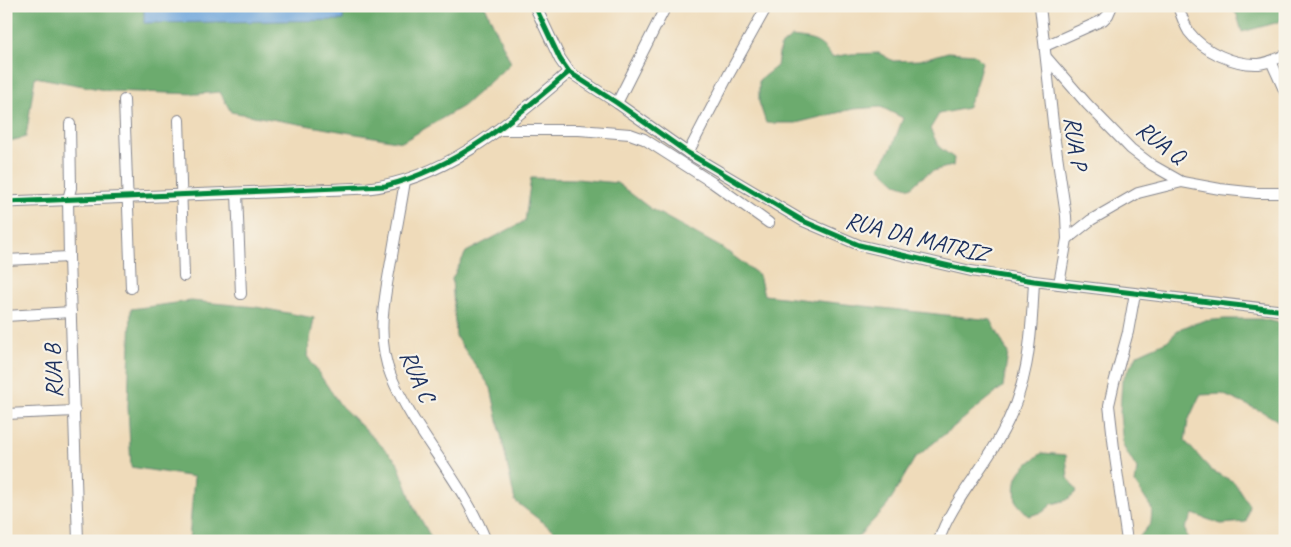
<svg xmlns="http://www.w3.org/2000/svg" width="1291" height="547" viewBox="0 0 1291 547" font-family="Caveat,sans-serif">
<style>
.forest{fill:#6cab6e;stroke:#446d66}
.water{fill:#6ca4db;stroke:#446a9c}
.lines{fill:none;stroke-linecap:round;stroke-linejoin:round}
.minor-casing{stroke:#85858c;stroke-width:12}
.tertiary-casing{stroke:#85858c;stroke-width:13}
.minor{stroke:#fff;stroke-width:10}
.tertiary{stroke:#fff;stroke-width:11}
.cycleway-casing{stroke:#f7f3e8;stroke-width:8}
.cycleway{stroke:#00873e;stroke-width:5}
.labels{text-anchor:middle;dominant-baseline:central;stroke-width:4.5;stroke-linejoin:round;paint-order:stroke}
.street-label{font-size:24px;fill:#1b2f5e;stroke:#f7f3e8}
</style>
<rect width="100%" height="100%" fill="#f7f3e8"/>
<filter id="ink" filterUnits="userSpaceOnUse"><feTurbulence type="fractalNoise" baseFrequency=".02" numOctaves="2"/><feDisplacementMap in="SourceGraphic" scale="10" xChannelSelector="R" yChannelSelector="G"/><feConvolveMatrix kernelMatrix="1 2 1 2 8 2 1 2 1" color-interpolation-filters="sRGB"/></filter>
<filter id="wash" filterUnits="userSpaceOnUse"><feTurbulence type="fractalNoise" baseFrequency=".0096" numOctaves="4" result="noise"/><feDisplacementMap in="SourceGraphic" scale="20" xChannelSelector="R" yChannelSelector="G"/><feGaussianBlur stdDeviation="1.12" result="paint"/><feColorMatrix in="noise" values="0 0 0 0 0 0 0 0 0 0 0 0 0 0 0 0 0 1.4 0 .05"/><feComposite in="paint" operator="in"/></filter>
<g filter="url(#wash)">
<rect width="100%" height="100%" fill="#efdbba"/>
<g class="forest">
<polygon points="6,6 485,6 511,63 463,106 402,142 231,112 220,92 197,94 110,91 35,77 26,137 6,142"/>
<polygon points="1231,6 1285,6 1285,14 1279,22 1242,32 1237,15"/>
<path d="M 792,37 C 813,40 819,39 832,57 L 851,54 L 879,53 L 893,61 L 920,60 L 948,52 L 974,54 L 982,62 L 973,95 L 967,108 L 939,114 L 930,129 L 939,147 L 954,158 L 953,166 C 932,170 925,173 911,188 L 896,183 L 879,167 L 892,147 L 903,118 L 881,107 L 853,109 L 796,123 L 766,123 L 759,102 L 759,80 L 777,66 L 780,47 Z"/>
<polygon points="531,178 577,179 617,183 651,209 724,249 759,275 764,295 991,320 1008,353 1003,387 915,458 887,506 854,541 567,541 515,501 491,388 456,337 452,279 466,252 525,221"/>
<polygon points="191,301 256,307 314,318 307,356 341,406 397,461 414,507 433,541 189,541 194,477 131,467 128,407 131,309"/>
<polygon points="1225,319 1261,319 1285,324 1285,425 1263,412 1222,394 1200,395 1188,421 1185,441 1211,470 1234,482 1249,505 1246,522 1221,524 1193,514 1185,529 1188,541 1136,541 1151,523 1152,509 1135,483 1137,469 1123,446 1120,414 1122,380 1138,354 1167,341 1181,328 1203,321"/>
<path d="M 1042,453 L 1066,455 L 1068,478 L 1077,491 L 1067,500 L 1052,504 L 1043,512 L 1029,516 L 1016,502 C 1013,472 1020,470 1042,453 Z"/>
</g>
<polygon class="water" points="144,6 343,6 343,20 144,23"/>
</g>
<g filter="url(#ink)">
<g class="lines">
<defs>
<g id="minor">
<polyline points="1040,6 1055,141 1066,216 1067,239 1059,284"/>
<path d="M 1178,6 C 1181,15 1184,24 1189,32 C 1204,52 1234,65 1259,64 C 1268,63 1276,59 1285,55"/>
<polyline points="1045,46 1103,20 1108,15 1112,6"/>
<polyline points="1046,57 1087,104 1131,149 1152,165 1182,182 1220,189 1257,193 1285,193"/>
<polyline points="1271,61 1285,92"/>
<polyline points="569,72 617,103 688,153 803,221 859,245 971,271 1034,281 1285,311"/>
<polyline points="124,100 131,288"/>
<polyline points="617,103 666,6"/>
<polyline points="179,120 184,276"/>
<polyline points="70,124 71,188 68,199 69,257 78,541"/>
<polyline points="499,130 579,130 630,134 644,139 713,183 769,223"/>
<polyline points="688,153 729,74 767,6"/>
<path d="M 405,181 C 401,206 396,231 392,256 C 385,295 375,338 391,376 C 416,435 463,481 486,541"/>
<polyline points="237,193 241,294"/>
<polyline points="1067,239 1091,220 1138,193 1182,182"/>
<polyline points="6,260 69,257"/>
<polyline points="6,316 71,312"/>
<polyline points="6,414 75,411"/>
<path d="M 939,541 C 947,510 981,471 997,442 C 1029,388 1031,343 1034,281"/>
<polyline points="1127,541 1115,457 1109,405 1114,383 1128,332 1135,293"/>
</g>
<path id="tertiary" d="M 6,202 L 368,188 C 447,179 510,122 569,72 L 560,59 L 535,6"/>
</defs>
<use href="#minor" class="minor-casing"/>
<use href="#tertiary" class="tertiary-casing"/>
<use href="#minor" class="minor"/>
<use href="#tertiary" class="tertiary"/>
<defs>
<g id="cycleway">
<polyline points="535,6 560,59 569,72 617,103 688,153 803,221 859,245 971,271 1034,281 1285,311"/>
<path d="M 6,202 L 385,186 C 457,168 514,119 569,72"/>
</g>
</defs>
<use href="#cycleway" class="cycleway-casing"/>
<use href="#cycleway" class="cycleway"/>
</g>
</g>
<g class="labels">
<g class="street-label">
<text transform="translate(1161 142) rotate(37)">RUA Q</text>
<text transform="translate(1076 143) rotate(82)">RUA P</text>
<text transform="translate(917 237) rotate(14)">RUA DA MATRIZ</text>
<text transform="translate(53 371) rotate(-92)">RUA B</text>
<text transform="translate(418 376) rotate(66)">RUA C</text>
</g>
</g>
<rect width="1291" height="547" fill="none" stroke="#f7f3e8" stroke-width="25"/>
</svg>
